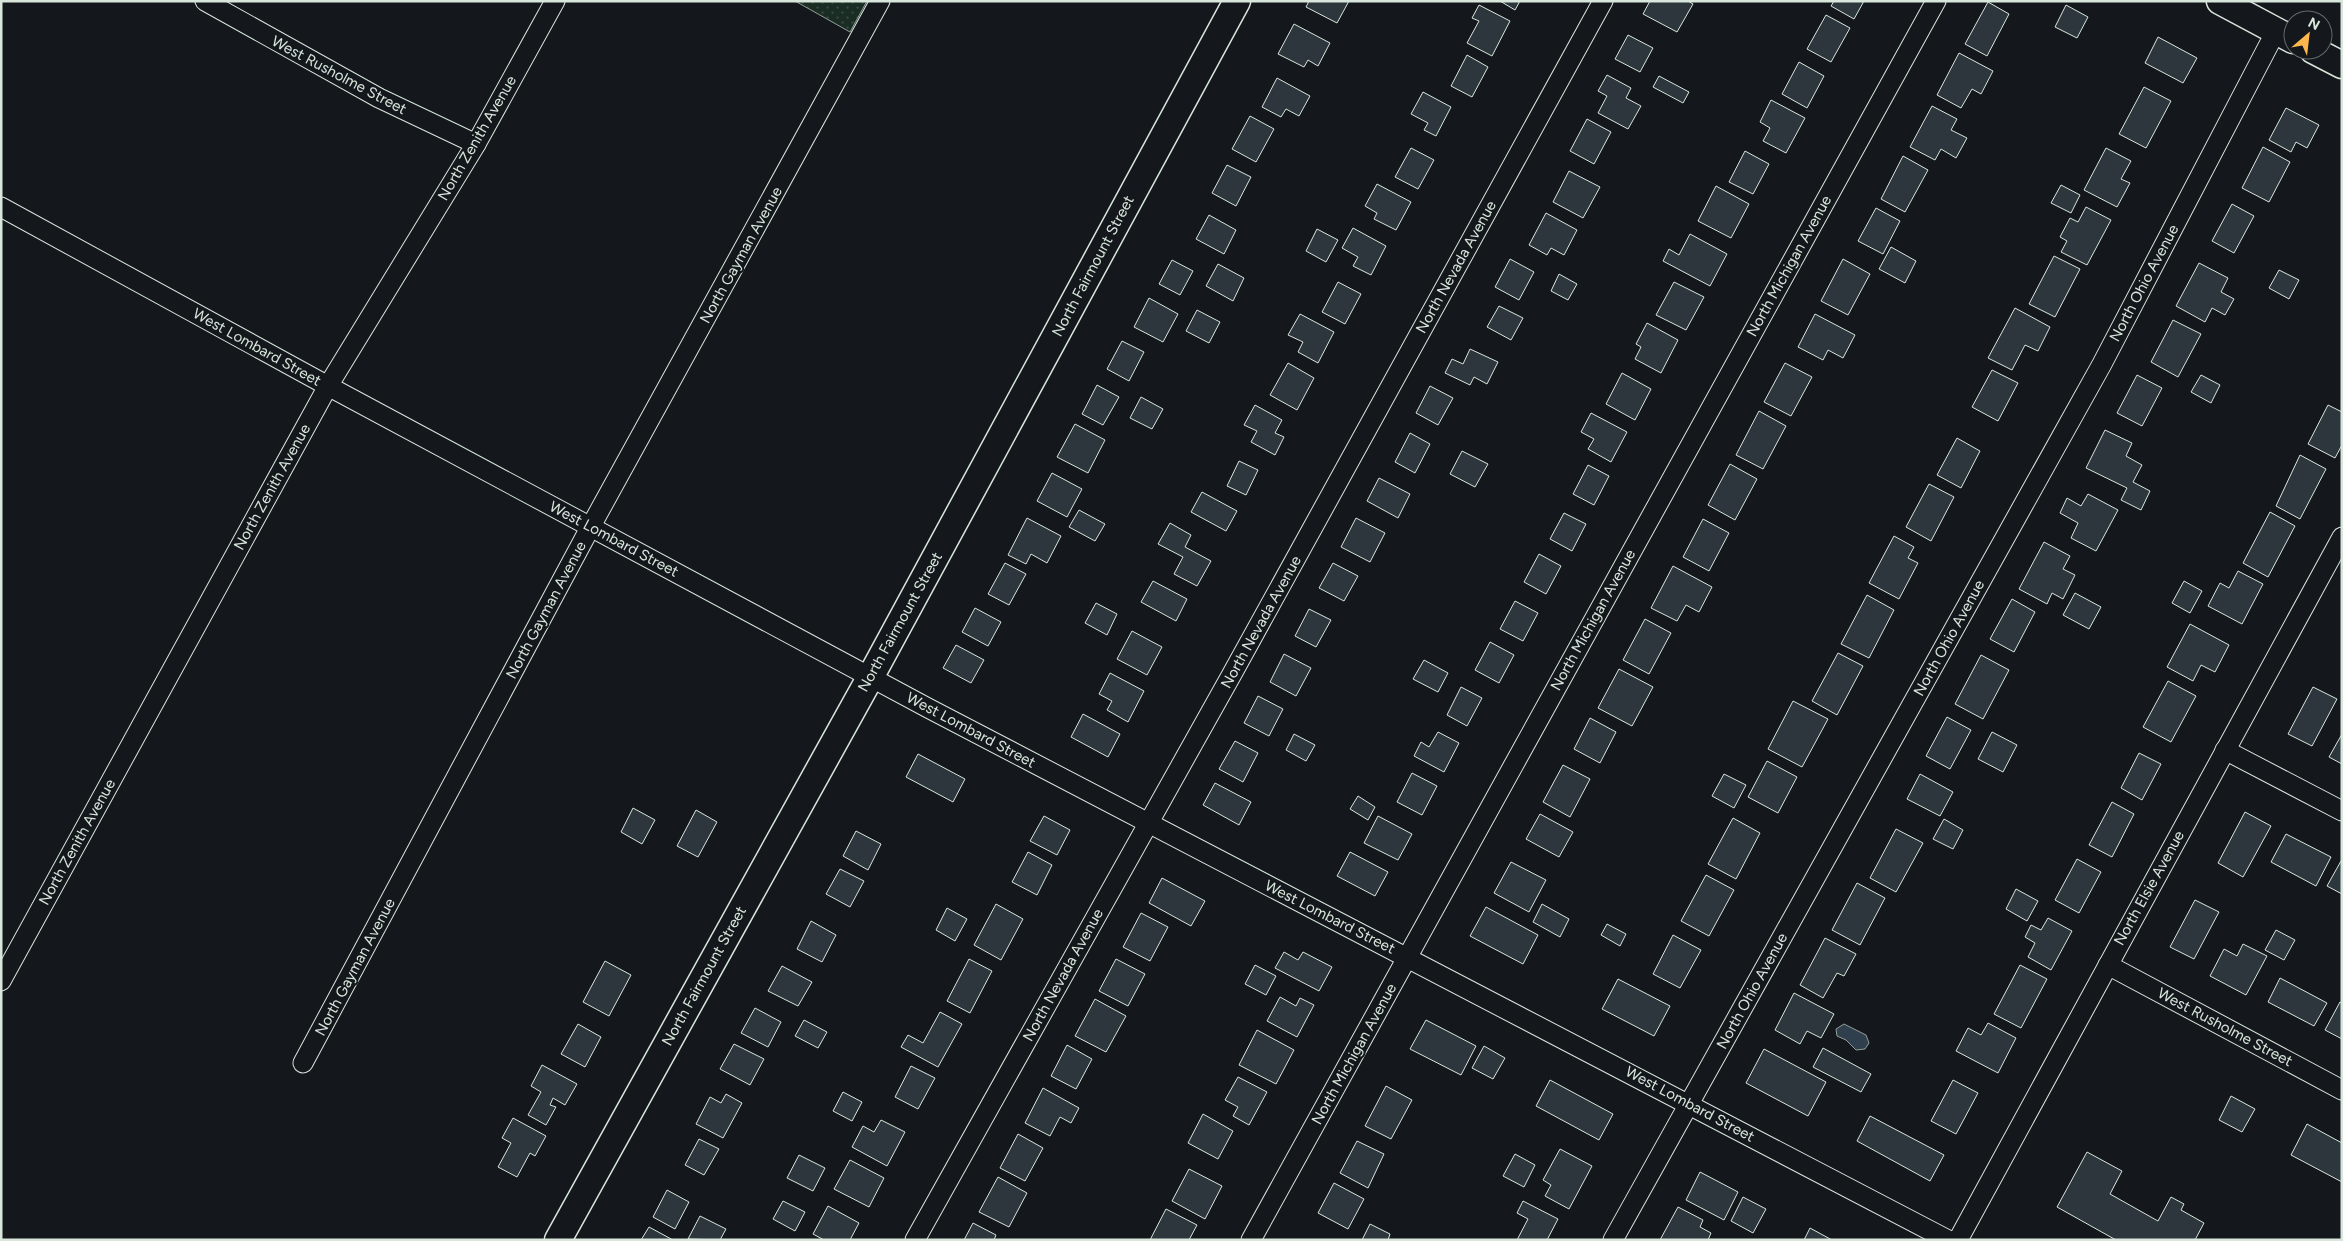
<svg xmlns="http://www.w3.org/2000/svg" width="2343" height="1241" viewBox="0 0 2343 1241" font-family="Figtree,sans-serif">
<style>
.grass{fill:url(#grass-dots);stroke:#939e99}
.water{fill:#2f3f4d;stroke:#939e99}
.building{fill:#2c363c;stroke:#d8e6dc}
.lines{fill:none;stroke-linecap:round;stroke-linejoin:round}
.street-casing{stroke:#d8e6dc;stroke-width:21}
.secondary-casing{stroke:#d8e6dc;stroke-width:29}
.street{stroke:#14181c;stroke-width:19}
.secondary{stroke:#14181c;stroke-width:26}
.labels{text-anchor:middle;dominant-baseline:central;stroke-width:4;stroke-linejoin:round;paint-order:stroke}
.street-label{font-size:15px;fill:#d8e6dc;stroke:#14181c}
</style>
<defs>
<pattern id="grass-dots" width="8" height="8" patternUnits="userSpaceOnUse" patternTransform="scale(1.25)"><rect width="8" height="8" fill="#1a2d24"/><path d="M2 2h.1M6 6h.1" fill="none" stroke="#3b4b43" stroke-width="1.8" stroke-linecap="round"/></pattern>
</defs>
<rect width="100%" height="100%" fill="#14181c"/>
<polygon class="grass" points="795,1 867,1 850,32"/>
<polygon class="water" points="1844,1024 1866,1035 1869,1043 1865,1049 1856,1050 1846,1040 1837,1036 1836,1029"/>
<g class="building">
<polygon points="1309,1 1349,1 1337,23 1306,7"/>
<polygon points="1500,1 1520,1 1515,10"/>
<polygon points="1650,1 1688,1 1693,4 1677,32 1643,14"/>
<polygon points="1834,1 1864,1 1854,19 1831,6"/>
<polygon points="1988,2 2009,14 1987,56 1965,44"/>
<polygon points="1479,5 1510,21 1492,56 1467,43 1479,21 1472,18"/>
<polygon points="2066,5 2088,17 2077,38 2055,27"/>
<polygon points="1826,15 1850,28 1831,62 1807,49"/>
<polygon points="1294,24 1330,43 1318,66 1308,60 1304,67 1278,54"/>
<polygon points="1628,35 1653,48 1640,72 1615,59"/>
<polygon points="2158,37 2197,58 2183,83 2145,63"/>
<polygon points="1959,53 1993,71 1981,94 1972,89 1961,108 1937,95"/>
<polygon points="1467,55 1488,67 1472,97 1451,86"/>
<polygon points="1799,62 1824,76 1807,108 1782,94"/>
<polygon points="1607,75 1631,88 1626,98 1641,106 1628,129 1598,113 1607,96 1598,91"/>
<polygon points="1659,76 1689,92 1683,103 1653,87"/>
<polygon points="1277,78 1310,96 1299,116 1286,109 1281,117 1262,107"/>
<polygon points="2144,87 2171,101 2146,148 2119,134"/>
<polygon points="1423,92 1451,107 1436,136 1424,130 1428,123 1411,114"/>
<polygon points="1771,100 1805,118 1786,153 1763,141 1770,128 1760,122"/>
<polygon points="1932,106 1957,119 1951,130 1967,138 1956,158 1941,149 1935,160 1910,147"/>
<polygon points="2286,108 2319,125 2307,148 2296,142 2291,152 2269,140"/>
<polygon points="1250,116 1274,129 1256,162 1232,149"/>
<polygon points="1587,119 1611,132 1594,164 1570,151"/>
<polygon points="2263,147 2290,162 2269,202 2242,188"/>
<polygon points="1411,148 1434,160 1418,189 1395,177"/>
<polygon points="2106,148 2131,161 2121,179 2130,183 2117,207 2084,190"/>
<polygon points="1745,151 1769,164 1753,194 1729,182"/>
<polygon points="1903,156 1928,170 1905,212 1881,199"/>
<polygon points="1227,165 1251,177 1236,206 1212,193"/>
<polygon points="1569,171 1600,187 1583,218 1553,202"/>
<polygon points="1377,184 1411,202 1396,230 1374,219 1377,213 1365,206"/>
<polygon points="2061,185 2080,195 2071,213 2051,203"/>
<polygon points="1716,186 1749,204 1731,238 1698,221"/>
<polygon points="2232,204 2254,216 2234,253 2212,241"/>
<polygon points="2086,207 2111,220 2087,265 2061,252 2067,241 2060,237 2070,218 2078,222"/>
<polygon points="1876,208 1900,221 1883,254 1858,241"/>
<polygon points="1546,213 1577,230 1564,255 1551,248 1547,255 1529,245"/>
<polygon points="1209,215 1236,230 1224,254 1196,239"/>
<polygon points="1353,228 1386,246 1371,275 1353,266 1358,257 1342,248"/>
<polygon points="1317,229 1338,240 1326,262 1306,251"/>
<polygon points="1690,234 1727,254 1710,286 1663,261 1669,249 1679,255"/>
<polygon points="1891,247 1916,261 1905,283 1879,269"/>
<polygon points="2054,256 2080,269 2055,317 2029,304"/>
<polygon points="1510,259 1534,272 1519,300 1495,287"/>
<polygon points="1843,259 1870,274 1848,315 1821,301"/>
<polygon points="1172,260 1193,271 1180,295 1159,284"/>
<polygon points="2199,263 2228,278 2221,292 2234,299 2225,315 2212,308 2205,322 2176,306"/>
<polygon points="1218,264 1244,278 1233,301 1206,286"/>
<polygon points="2279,270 2299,280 2289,299 2269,288"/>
<polygon points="1559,274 1577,284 1568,300 1551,291"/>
<polygon points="1338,282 1361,294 1345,324 1322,312"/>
<polygon points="1674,282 1704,297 1686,330 1656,315"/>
<polygon points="1149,298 1178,314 1163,342 1134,327"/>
<polygon points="1499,306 1523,318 1511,340 1487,327"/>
<polygon points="2015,308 2050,327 2038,351 2025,345 2012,370 1988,358"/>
<polygon points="1197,310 1220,322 1209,343 1186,331"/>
<polygon points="1300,314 1334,332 1318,363 1298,352 1303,342 1288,335"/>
<polygon points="1815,314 1855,335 1843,358 1828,350 1823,360 1798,347"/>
<polygon points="2173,320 2201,334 2178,377 2151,362"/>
<polygon points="1647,323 1678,340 1661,373 1635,359 1641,347 1636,344"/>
<polygon points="1122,341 1144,352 1129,381 1107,369"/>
<polygon points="1470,349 1498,362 1487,384 1474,377 1470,385 1445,373 1452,359 1463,364"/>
<polygon points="1288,363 1314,378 1297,410 1270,395"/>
<polygon points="1785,363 1812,377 1791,416 1764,402"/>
<polygon points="1992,370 2018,383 1998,421 1972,407"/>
<polygon points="1622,373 1651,389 1635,420 1606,404"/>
<polygon points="2137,375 2162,388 2142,426 2117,413"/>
<polygon points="2201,375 2220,385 2211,403 2191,392"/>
<polygon points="1097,385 1119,397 1103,425 1082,414"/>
<polygon points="1430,386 1453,398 1438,425 1416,413"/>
<polygon points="1141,397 1163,409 1152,429 1130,418"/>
<polygon points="1255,405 1282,420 1275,433 1284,437 1275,455 1251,442 1257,431 1244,425"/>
<polygon points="2328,405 2342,412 2342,445 2335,458 2308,444"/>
<polygon points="1759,411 1786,426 1763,469 1736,455"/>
<polygon points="1591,413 1627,432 1611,462 1588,449 1594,439 1581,432"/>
<polygon points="1075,424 1105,440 1088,473 1057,457"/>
<polygon points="2105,430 2132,443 2126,456 2142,465 2133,482 2150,491 2141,510 2121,500 2127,488 2086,468"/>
<polygon points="1410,433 1430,444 1415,473 1395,462"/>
<polygon points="1957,438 1980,451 1961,488 1937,475"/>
<polygon points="1462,451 1488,464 1475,487 1450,474"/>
<polygon points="2300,455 2326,469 2300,519 2276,506"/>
<polygon points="1239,461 1258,470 1246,495 1227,486"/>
<polygon points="1730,464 1757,479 1735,520 1708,505"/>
<polygon points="1588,465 1609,476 1594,505 1573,494"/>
<polygon points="1052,473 1082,489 1067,517 1037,501"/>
<polygon points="1379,478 1410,494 1398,518 1367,501"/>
<polygon points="1929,484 1954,497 1931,541 1906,527"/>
<polygon points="1202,492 1237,511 1226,531 1191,512"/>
<polygon points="2088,494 2118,510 2096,551 2071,538 2078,523 2060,513 2067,498 2081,506"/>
<polygon points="1079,510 1105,524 1095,541 1069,527"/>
<polygon points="2270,512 2295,526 2268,577 2243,563"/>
<polygon points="1564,513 1586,524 1572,551 1550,539"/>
<polygon points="1027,518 1061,536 1047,563 1031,554 1026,564 1008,555"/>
<polygon points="1356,518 1385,533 1370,562 1341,547"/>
<polygon points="1703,519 1729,533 1709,571 1683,557"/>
<polygon points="1170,523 1191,535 1185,547 1211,561 1197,586 1174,574 1183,557 1158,544"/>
<polygon points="1894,536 1914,547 1908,558 1918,563 1899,599 1869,583"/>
<polygon points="2044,542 2070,556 2063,569 2075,575 2063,599 2052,593 2047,604 2019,589"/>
<polygon points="1539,554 1561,566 1546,594 1524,582"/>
<polygon points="1005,563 1026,574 1009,605 988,594"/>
<polygon points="1333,563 1358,576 1344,601 1319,588"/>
<polygon points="1673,566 1712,587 1699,612 1686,605 1677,621 1651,608"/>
<polygon points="2238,571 2263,584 2242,624 2208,606 2220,583 2229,588"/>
<polygon points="1153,581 1187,599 1176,621 1141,602"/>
<polygon points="2184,581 2202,591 2190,613 2172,603"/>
<polygon points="2075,593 2101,607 2089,629 2063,615"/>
<polygon points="1867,595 1894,610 1869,658 1841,644"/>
<polygon points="2012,599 2035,612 2014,652 1990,639"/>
<polygon points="1515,601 1538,613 1523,641 1500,629"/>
<polygon points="1096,603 1117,614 1107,635 1085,623"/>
<polygon points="975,608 1001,622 988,646 962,632"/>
<polygon points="1309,609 1331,620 1316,647 1295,636"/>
<polygon points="1645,619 1671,633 1649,674 1623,660"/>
<polygon points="2190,624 2229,645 2215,672 2201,665 2193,681 2167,667"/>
<polygon points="1132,631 1162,647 1147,675 1117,659"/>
<polygon points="1490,642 1514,655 1499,683 1475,670"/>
<polygon points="956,645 984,660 971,683 943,668"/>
<polygon points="1838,653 1863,666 1837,715 1812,701"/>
<polygon points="1284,654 1311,668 1296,696 1270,682"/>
<polygon points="1981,655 2009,670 1983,719 1955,704"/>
<polygon points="1424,660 1448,673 1438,692 1413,679"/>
<polygon points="1619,669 1653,687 1632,726 1598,708"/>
<polygon points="1110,673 1144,691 1128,722 1107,710 1112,701 1099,694"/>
<polygon points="2168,681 2196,696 2171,742 2143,727"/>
<polygon points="1461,687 1482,698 1467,726 1447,715"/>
<polygon points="2313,687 2337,699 2312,746 2288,734"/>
<polygon points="1258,696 1283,709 1269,736 1244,723"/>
<polygon points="1793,701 1828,719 1802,767 1768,749"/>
<polygon points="1083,714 1120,734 1108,757 1071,737"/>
<polygon points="1947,717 1971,730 1950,769 1926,756"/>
<polygon points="1590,718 1616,732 1600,763 1574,749"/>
<polygon points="1438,732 1459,743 1444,772 1414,756 1421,742 1429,747"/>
<polygon points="1992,732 2017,745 2003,772 1978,759"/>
<polygon points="1294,734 1315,745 1306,761 1286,750"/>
<polygon points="2342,734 2342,764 2329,757"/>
<polygon points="1235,741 1258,753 1243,782 1219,769"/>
<polygon points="2139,753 2161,764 2142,800 2121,788"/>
<polygon points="918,754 965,779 953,802 906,777"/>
<polygon points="1767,761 1797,777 1778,813 1748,797"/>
<polygon points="1563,765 1590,779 1570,817 1543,802"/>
<polygon points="1412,773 1437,786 1422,815 1397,802"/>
<polygon points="1724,774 1746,785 1734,808 1712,796"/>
<polygon points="1920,774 1953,792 1940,816 1907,799"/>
<polygon points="1215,783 1251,802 1239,825 1203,805"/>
<polygon points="1358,796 1375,807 1368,820 1350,809"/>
<polygon points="2112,802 2134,814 2112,857 2089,845"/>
<polygon points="633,808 655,820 642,844 621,832"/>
<polygon points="696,810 717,822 698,857 677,846"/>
<polygon points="2245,812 2271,826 2243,877 2218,863"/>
<polygon points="1540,814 1573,832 1559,857 1526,839"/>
<polygon points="1044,816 1070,830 1057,855 1030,841"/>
<polygon points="1378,816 1412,834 1398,860 1364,843"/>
<polygon points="1733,818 1760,833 1736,879 1708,864"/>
<polygon points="1944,819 1963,830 1953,849 1933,839"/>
<polygon points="1896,829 1923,843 1896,892 1870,878"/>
<polygon points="856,831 881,844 868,870 843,856"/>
<polygon points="2286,834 2331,857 2316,886 2271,862"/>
<polygon points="1028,852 1052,865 1037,895 1012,882"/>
<polygon points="1350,852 1388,872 1375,896 1337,876"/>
<polygon points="2077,859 2101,872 2079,913 2055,900"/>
<polygon points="2341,861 2342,861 2342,894 2327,886"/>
<polygon points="1511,862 1546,880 1529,912 1494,893"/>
<polygon points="840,869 864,881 850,907 826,894"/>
<polygon points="1706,875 1734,890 1709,936 1681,921"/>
<polygon points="1162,878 1205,901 1191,926 1149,903"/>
<polygon points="1857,883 1885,898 1860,945 1832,930"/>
<polygon points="2016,889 2038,901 2027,921 2006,909"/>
<polygon points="2195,900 2219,912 2194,959 2170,947"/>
<polygon points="996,904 1023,919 1001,960 974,945"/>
<polygon points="1542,904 1569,919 1560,937 1533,922"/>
<polygon points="1486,907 1538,935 1523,964 1470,936"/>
<polygon points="947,908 967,919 955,941 936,930"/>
<polygon points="1141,913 1168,927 1150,961 1123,947"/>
<polygon points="2048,918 2072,931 2051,970 2028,957 2035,943 2025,937 2031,925 2041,930"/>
<polygon points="811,921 836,935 822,962 797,949"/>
<polygon points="1607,924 1626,934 1620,946 1601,935"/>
<polygon points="2276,930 2295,940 2284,960 2265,950"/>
<polygon points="1673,935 1701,950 1680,988 1653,974"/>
<polygon points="1825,938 1856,954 1844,976 1837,973 1823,998 1800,985"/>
<polygon points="2243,944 2267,956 2246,995 2210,976 2224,949 2237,956"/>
<polygon points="1284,952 1298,960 1303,952 1332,967 1319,991 1275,968"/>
<polygon points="969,959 992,971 970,1013 947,1001"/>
<polygon points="1116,959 1145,974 1128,1006 1099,991"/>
<polygon points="605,961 631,975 609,1016 583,1002"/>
<polygon points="1255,965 1276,976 1266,995 1245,984"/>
<polygon points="2020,965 2047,979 2021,1028 1994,1014"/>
<polygon points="782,966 812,982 798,1006 768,991"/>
<polygon points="2280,978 2327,1003 2314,1026 2268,1002"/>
<polygon points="1618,979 1670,1006 1654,1036 1602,1009"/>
<polygon points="1794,993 1834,1014 1821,1038 1807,1031 1800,1044 1775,1030"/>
<polygon points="1280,997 1296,1006 1300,998 1314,1005 1297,1037 1267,1021"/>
<polygon points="1095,999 1126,1016 1106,1052 1075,1036"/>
<polygon points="2340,1002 2342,1003 2342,1039 2325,1030"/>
<polygon points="755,1008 781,1022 768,1047 741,1033"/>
<polygon points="940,1012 962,1024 938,1067 901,1047 908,1035 923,1043"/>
<polygon points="804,1020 827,1032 818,1048 795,1036"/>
<polygon points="1426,1020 1476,1046 1461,1075 1410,1049"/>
<polygon points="1988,1023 2016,1038 1998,1073 1956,1051 1968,1028 1981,1035"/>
<polygon points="578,1024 601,1037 585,1067 561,1054"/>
<polygon points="1257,1030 1294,1050 1276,1084 1239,1065"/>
<polygon points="734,1044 764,1059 750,1085 720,1069"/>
<polygon points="1067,1045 1092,1059 1076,1089 1051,1076"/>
<polygon points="1484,1046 1505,1058 1493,1079 1472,1068"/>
<polygon points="1823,1048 1871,1074 1861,1092 1813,1067"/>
<polygon points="1764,1049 1826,1082 1808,1116 1746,1083"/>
<polygon points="542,1065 577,1084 565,1105 553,1098 550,1105 556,1107 546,1125 528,1115 541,1092 531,1086"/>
<polygon points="911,1066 935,1078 918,1109 895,1097"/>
<polygon points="1238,1077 1267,1092 1249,1125 1233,1116 1238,1107 1225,1100"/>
<polygon points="1550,1080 1613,1114 1599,1140 1536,1106"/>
<polygon points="1953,1080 1978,1093 1956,1134 1931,1121"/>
<polygon points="1386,1086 1412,1100 1391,1139 1365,1126"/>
<polygon points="1043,1088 1079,1108 1071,1123 1060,1117 1050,1136 1025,1123"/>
<polygon points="843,1092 862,1102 852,1121 833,1111"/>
<polygon points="726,1094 742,1103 723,1138 696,1124 710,1097 721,1103"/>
<polygon points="2231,1096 2255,1109 2242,1132 2219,1120"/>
<polygon points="1203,1114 1233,1131 1218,1159 1188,1143"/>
<polygon points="1870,1116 1944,1155 1930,1181 1857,1141"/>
<polygon points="513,1118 546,1136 535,1156 530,1153 517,1177 498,1167 511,1143 502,1138"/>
<polygon points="881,1120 905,1132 887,1166 852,1147 863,1126 874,1132"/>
<polygon points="2307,1124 2342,1143 2342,1182 2291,1155"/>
<polygon points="1018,1134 1043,1148 1025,1181 1000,1168"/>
<polygon points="699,1139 719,1149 704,1175 685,1165"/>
<polygon points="1357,1141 1384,1154 1368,1188 1340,1173"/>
<polygon points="1560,1149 1592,1166 1569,1209 1545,1196 1551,1185 1543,1180"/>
<polygon points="2087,1152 2122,1171 2110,1194 2158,1221 2171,1197 2184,1204 2181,1210 2204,1223 2195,1240 2116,1240 2057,1207"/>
<polygon points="1515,1154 1535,1165 1524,1187 1503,1176"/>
<polygon points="799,1155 825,1168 813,1191 787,1178"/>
<polygon points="850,1160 884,1178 869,1207 834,1189"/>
<polygon points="1189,1169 1222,1186 1205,1219 1172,1201"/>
<polygon points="1700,1172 1738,1192 1724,1220 1686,1200"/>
<polygon points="998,1177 1027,1193 1009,1227 979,1212"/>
<polygon points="1334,1183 1364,1199 1348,1229 1318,1213"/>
<polygon points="667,1190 689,1202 675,1229 653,1217"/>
<polygon points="1743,1197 1766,1209 1753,1233 1731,1221"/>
<polygon points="783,1201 805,1212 795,1231 773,1219"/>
<polygon points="1523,1201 1558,1219 1547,1240 1517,1240 1528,1219 1517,1213"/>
<polygon points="828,1206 859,1223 850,1240 824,1240 813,1234"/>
<polygon points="1678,1207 1703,1220 1700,1227 1711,1233 1708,1240 1660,1240"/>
<polygon points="1166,1209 1197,1225 1189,1240 1150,1240"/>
<polygon points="700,1216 726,1229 720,1240 688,1239"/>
<polygon points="973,1223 996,1235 994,1240 964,1240"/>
<polygon points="1370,1224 1390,1234 1388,1240 1362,1240"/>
<polygon points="649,1227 673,1240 641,1240"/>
<polygon points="1810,1228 1832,1240 1804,1240"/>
</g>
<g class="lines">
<defs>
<g id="street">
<polyline points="205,1 379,98 476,144"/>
<polyline points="1,207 328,386 928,708 1948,1240"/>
<polyline points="2225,750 2342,811"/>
<polyline points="2108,965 2342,1090"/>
<polyline points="1,981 328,386 476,144 555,1"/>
<polyline points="303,1063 591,526 880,1"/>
<polyline points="915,1240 1232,674 1603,1"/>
<polyline points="1251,1240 1936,1"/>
<polyline points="1613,1240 2102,364 2276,31"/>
<polyline points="1958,1240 2342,537"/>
</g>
<g id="secondary">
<polyline points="2220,1 2293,40"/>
<polyline points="2313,50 2342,65"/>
<polyline points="558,1240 871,676 1237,1"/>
</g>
</defs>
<use href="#street" class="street-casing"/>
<use href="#secondary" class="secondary-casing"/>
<use href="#street" class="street"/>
<use href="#secondary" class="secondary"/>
</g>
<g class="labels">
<g class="street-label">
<text transform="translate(339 75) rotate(28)">West Rusholme Street</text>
<text transform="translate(477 138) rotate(-60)">North Zenith Avenue</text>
<text transform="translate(741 255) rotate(-61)">North Gayman Avenue</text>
<text transform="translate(1093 266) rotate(-62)">North Fairmount Street</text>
<text transform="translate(1789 266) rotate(-61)">North Michigan Avenue</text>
<text transform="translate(1456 267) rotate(-61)">North Nevada Avenue</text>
<text transform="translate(2144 283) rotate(-62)">North Ohio Avenue</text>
<text transform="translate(257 347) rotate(29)">West Lombard Street</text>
<text transform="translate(272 487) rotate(-61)">North Zenith Avenue</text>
<text transform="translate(614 539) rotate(28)">West Lombard Street</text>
<text transform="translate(546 610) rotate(-62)">North Gayman Avenue</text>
<text transform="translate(1593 620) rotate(-61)">North Michigan Avenue</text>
<text transform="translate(900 622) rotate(-61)">North Fairmount Street</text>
<text transform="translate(1261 622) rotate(-61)">North Nevada Avenue</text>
<text transform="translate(1949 638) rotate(-61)">North Ohio Avenue</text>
<text transform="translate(971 730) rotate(28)">West Lombard Street</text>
<text transform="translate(77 842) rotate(-61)">North Zenith Avenue</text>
<text transform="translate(2149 888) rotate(-61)">North Elsie Avenue</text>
<text transform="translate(1330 917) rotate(27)">West Lombard Street</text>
<text transform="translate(355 967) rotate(-62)">North Gayman Avenue</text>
<text transform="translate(1063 975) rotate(-61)">North Nevada Avenue</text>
<text transform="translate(704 976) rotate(-61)">North Fairmount Street</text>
<text transform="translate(1752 991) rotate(-61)">North Ohio Avenue</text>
<text transform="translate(2225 1027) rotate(28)">West Rusholme Street</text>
<text transform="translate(1354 1054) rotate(-61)">North Michigan Avenue</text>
<text transform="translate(1690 1104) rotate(28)">West Lombard Street</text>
</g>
</g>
<rect width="2343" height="1241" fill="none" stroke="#d8e6dc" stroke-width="5"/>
<g transform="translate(2308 35) rotate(28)"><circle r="24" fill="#14181c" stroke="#626a69"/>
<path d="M0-4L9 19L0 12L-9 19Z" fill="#ffb74d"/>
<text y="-8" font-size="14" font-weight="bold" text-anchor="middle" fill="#d8e6dc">N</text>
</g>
</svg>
